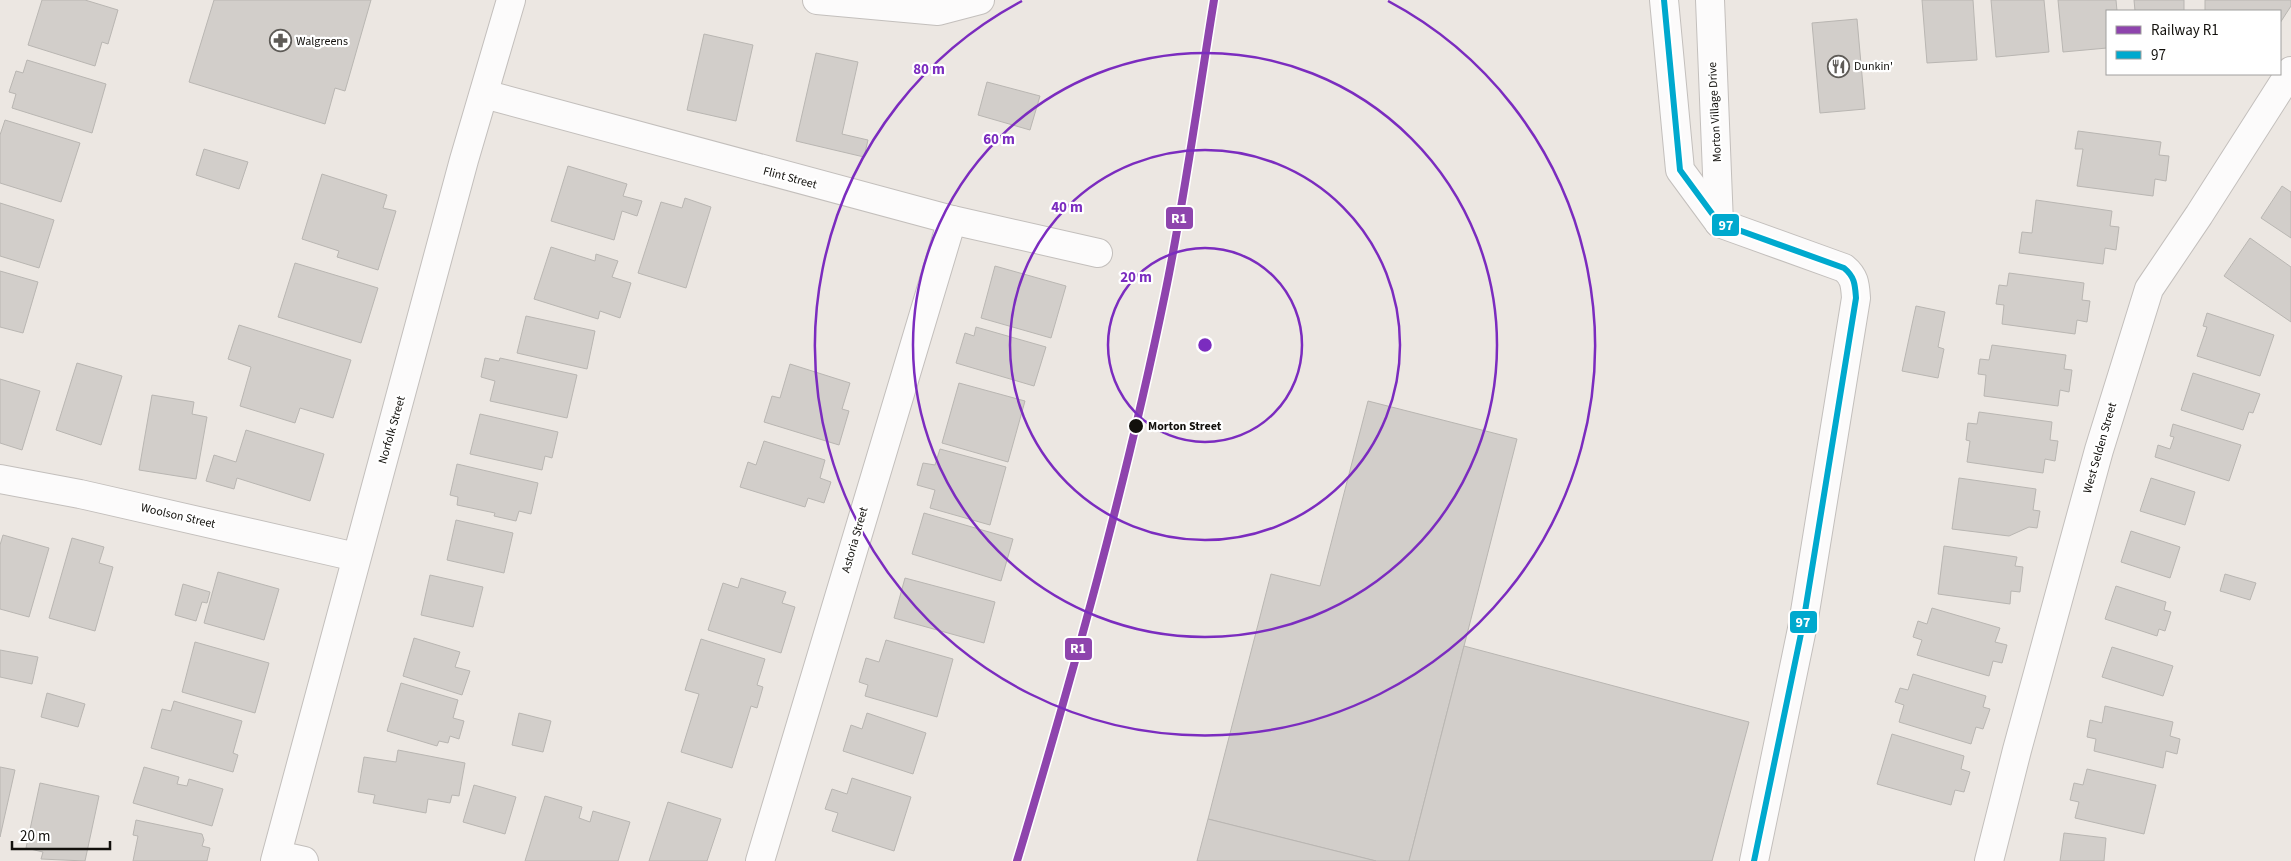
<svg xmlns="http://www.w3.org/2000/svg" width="2291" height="861" viewBox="0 0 2291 861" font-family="'Source Sans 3',sans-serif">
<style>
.building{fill:#d2ceca;stroke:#b9b6b2}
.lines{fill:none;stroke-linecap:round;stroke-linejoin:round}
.minor-casing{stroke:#c3bfbc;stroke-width:30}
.secondary-casing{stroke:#c3bfbc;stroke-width:30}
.trunk-casing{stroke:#c3bfbc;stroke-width:30}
.minor{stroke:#fcfbfb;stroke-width:28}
.secondary{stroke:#fcfbfb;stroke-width:28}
.trunk{stroke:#fcfbfb;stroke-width:28}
.bus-1-casing{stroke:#fff;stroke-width:10}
.bus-1{stroke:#00a9ce;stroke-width:6}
.rail-1-casing{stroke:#fff;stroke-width:11}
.rail-1{stroke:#8e44ad;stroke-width:8}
.ring{fill:none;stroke:#7b2cbf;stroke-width:2.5}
.stop-dot{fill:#12100c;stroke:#fff;stroke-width:2}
.labels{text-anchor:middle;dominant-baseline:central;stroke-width:4.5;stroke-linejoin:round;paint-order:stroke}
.poi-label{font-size:12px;fill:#12100c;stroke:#fff;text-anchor:start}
.street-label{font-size:12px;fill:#12100c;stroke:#fff}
.stop-label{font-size:12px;font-weight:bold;fill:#12100c;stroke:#fff;text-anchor:start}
.centre{fill:#7b2cbf;stroke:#fff;stroke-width:2.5}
.ring-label{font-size:15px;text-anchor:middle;font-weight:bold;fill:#7b2cbf;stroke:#fff;stroke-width:4.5;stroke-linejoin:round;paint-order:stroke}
.line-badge{stroke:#fff;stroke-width:2}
.badge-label{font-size:14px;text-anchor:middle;font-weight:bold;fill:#fff}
</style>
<rect width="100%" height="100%" fill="#ece7e2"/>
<g class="building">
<polygon points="42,0 85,0 118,10 108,44 102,42 95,66 28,45"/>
<polygon points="214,0 371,0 345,91 335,88 325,124 189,82"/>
<polygon points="1922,0 1973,0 1977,60 1927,63"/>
<polygon points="1991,0 2044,0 2049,52 1996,57"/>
<polygon points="2058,0 2116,0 2117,11 2107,11 2107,48 2063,52"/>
<polygon points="2134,0 2184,0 2184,11 2135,11"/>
<polygon points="2205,0 2291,0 2291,6 2280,23 2280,11 2205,11"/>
<polygon points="1857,19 1865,109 1820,113 1812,23"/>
<polygon points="704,34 753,45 736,121 687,110"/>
<polygon points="816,53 858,62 842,134 868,140 864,157 796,141"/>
<polygon points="27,60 106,84 92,133 12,108 16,94 9,92 16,71 23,73"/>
<polygon points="987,82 1040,96 1030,130 978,115"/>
<polygon points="5,120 80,143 61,202 0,183 0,135"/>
<polygon points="2078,131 2161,142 2159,155 2169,156 2166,181 2155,179 2153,196 2077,186 2083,149 2075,149"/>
<polygon points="204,149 248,162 239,189 196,175"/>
<polygon points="568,166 627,184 623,196 642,201 637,216 622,211 614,240 551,221"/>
<polygon points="322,174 387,195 383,208 396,211 378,270 337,257 339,251 302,239"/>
<polygon points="2282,186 2291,192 2291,238 2261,218"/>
<polygon points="685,198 711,207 686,288 638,273 661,202 682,208"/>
<polygon points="2036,200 2112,211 2110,226 2119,227 2116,250 2105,248 2103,264 2019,253 2022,232 2032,233"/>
<polygon points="0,203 54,220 39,268 0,256"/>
<polygon points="2250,238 2291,267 2291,322 2224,276"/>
<polygon points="551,247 595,261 596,254 618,261 612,277 631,283 620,318 600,311 598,319 534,299"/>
<polygon points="295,263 378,288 361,343 278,317"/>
<polygon points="995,266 1066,286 1051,338 981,318"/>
<polygon points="0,271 38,282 23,333 0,327"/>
<polygon points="2009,273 2084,283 2082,300 2090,301 2087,322 2077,320 2075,334 2002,324 2004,305 1996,304 1999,285 2007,286"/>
<polygon points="1916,306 1945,312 1938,347 1944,349 1938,378 1902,371"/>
<polygon points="2207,313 2274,335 2260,376 2197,356 2207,327 2203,326"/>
<polygon points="526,316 595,331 587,369 517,353"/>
<polygon points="239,325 351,360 333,418 300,408 295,423 240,406 251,367 228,359"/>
<polygon points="976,327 1046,347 1034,386 956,363 965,333 974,336"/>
<polygon points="1992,345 2066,355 2064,369 2072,370 2069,392 2060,390 2058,406 1984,396 1986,375 1978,374 1980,359 1989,360"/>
<polygon points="485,358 499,361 500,358 577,375 567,418 490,401 495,381 481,377"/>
<polygon points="77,363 122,376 101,445 56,430"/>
<polygon points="790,364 850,383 842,409 849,411 839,445 764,422 772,396 780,398"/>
<polygon points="2193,373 2260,394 2253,413 2249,412 2243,430 2181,410"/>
<polygon points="0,379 40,391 22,450 0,443"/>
<polygon points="959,383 1025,401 1008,462 942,443"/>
<polygon points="152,395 194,402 192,414 207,417 196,479 139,470"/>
<polygon points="1368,401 1517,439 1409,861 1376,861 1208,819 1271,574 1320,586"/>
<polygon points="1979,412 2052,422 2050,440 2058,441 2055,461 2045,459 2043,473 1967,462 1970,441 1966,440 1968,423 1977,424"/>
<polygon points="480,414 558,432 552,458 545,456 542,470 470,454"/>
<polygon points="2173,424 2241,445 2229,481 2155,457 2158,445 2170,449 2174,437 2170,436"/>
<polygon points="246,430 324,454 310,501 237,478 234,489 206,481 214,455 236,462"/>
<polygon points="764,441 825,460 820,478 831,482 824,503 808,498 805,507 740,487 748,462 756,465"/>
<polygon points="940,449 1006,467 990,525 930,508 935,490 917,485 923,463 935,465"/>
<polygon points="457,464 538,483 531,514 519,511 516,521 494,516 495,513 457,505 458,497 450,495"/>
<polygon points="1959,478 2036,489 2033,510 2040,511 2037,528 2029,527 2009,536 1952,529"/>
<polygon points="2151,478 2195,492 2185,525 2140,511"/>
<polygon points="924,513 1013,539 1001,581 912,554"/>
<polygon points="456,520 513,533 504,573 447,560"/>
<polygon points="2131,531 2180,547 2170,578 2121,562"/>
<polygon points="3,535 49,548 29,617 0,609 0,545"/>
<polygon points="72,538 104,547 99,563 113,567 95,631 49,618"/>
<polygon points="1944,546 2017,557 2015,566 2023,567 2020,592 2011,591 2010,604 1938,594"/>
<polygon points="218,572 279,589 264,640 204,623"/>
<polygon points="2225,574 2256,583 2250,600 2220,591"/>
<polygon points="430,575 483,587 473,627 421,615"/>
<polygon points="741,578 786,592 782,603 795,607 781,653 708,630 723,583 738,588"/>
<polygon points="905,578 995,602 984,643 894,618"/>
<polygon points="183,584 210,592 207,603 202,602 196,621 175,615"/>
<polygon points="2116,586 2166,602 2164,610 2171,612 2165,631 2159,629 2157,636 2105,619"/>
<polygon points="1932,608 2000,628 1995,642 2007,645 2002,663 1993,661 1989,676 1917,655 1922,640 1913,637 1918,621 1927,624"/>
<polygon points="414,638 460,652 455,667 470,671 462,695 403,676"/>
<polygon points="701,639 765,659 757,685 763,687 757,708 751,706 732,768 681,752 699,694 685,690"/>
<polygon points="886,640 953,659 937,717 865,696 868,685 859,682 866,658 879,662"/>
<polygon points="195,642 269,663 255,713 182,692"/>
<polygon points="1464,646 1749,722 1712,861 1409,861"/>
<polygon points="2112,647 2173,666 2163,696 2102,677"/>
<polygon points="0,650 38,657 32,684 0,677"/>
<polygon points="1913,674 1986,696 1983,707 1990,709 1983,729 1976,727 1971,744 1899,722 1904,705 1895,702 1900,688 1908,690"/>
<polygon points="401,683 458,700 453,718 464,721 459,739 450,736 448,743 439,741 437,746 387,731"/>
<polygon points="47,693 85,704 78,727 41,717"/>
<polygon points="174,701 242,721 233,753 238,755 233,772 151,748 162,709 171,711"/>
<polygon points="2105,706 2173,722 2170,736 2180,739 2177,754 2166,751 2163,768 2094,751 2096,739 2087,737 2090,720 2102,723"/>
<polygon points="519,713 551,721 543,752 512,745"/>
<polygon points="867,713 926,733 913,774 843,751 851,725 862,729"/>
<polygon points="1892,734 1964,756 1961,769 1970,772 1964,792 1955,790 1951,805 1877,784"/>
<polygon points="398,750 465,763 459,796 452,795 450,803 428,799 426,813 373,803 375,795 358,792 364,757 396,762"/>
<polygon points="0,767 15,770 0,837"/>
<polygon points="144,767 179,777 177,784 187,786 189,779 223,789 212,826 133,803"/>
<polygon points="2087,769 2156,785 2144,834 2075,818 2079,802 2070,800 2074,783 2083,785"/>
<polygon points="852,778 911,797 894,851 832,831 838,813 825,809 832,789 847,794"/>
<polygon points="40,783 99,796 85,861 41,859 43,852 26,848"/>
<polygon points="474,785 516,797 505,834 463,822"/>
<polygon points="545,796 582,807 579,818 590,822 593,811 630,822 618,861 525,861"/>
<polygon points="668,802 721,819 707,861 649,861"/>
<polygon points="1208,819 1376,861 1197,861"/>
<polygon points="136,820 202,834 204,840 202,846 210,848 207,861 133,861 138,836 133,835"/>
<polygon points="2064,833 2106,838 2104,861 2060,861"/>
</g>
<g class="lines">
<defs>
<g id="minor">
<path d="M 1664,0 L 1680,170 L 1719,223 L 1844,268 C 1855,277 1855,285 1856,298 L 1803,624 L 1754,861"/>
<polyline points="1710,0 1719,223"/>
<polyline points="484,94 952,220 1098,253"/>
<polyline points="0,479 80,494 356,557"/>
<polyline points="277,855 304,861"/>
<polyline points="760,861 952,220"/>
<polyline points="1989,861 2017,750 2099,450 2149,289 2199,215 2291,71"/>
</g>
<polyline id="secondary" points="275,861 464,160 511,0"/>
<polyline id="trunk" points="817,0 938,11 980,0"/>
</defs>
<use href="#minor" class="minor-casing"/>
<use href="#secondary" class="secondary-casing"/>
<use href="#trunk" class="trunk-casing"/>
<use href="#minor" class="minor"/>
<use href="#secondary" class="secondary"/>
<use href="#trunk" class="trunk"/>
<defs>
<path id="bus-1" d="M 1664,0 L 1680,170 L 1719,223 L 1844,268 C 1855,277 1855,285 1856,298 L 1803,624 L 1754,861"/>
</defs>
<use href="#bus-1" class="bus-1-casing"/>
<use href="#bus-1" class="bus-1"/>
<defs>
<path id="rail-1" d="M 1017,861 C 1073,674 1126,485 1165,294 C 1185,197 1198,98 1214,0"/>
</defs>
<use href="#rail-1" class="rail-1-casing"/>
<use href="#rail-1" class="rail-1"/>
</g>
<g class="ring">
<circle cx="1205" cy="345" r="97"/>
<circle cx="1205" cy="345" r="195"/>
<circle cx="1205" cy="345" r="292"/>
<path d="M1388 1A390 390 0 1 1 1022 1"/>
</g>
<defs>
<symbol id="pharmacy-ring" viewBox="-11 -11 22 22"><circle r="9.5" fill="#fff" stroke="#5e5b57" stroke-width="1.5"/><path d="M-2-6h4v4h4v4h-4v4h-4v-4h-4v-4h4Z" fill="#5e5b57"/></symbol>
<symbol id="restaurant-ring" viewBox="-11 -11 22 22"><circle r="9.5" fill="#fff" stroke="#5e5b57" stroke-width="1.5"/><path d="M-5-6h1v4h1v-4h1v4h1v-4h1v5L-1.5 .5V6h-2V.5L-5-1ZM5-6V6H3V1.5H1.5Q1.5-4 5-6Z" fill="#5e5b57"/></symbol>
</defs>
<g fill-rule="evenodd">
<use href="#pharmacy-ring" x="268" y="28" width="25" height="25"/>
<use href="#restaurant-ring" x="1826" y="54" width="25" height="25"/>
</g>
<circle class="stop-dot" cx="1136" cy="426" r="8"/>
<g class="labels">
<g class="poi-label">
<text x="296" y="41">Walgreens</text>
<text x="1854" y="66">Dunkin'</text>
</g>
<g class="street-label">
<text transform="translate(1715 112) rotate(-93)">Morton Village Drive</text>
<text transform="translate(790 178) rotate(15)">Flint Street</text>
<text transform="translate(392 430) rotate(-74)">Norfolk Street</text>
<text transform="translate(2100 448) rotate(-74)">West Selden Street</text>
<text transform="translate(178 516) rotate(13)">Woolson Street</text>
<text transform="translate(855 540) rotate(-74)">Astoria Street</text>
</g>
<g class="stop-label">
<text x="1148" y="426">Morton Street</text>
</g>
</g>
<circle cx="1205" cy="345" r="8" class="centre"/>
<g class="ring-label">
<text x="929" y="74">80 m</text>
<text x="999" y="144">60 m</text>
<text x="1067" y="212">40 m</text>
<text x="1136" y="282">20 m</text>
</g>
<g class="line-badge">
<rect x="1165" y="206" width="29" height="24" rx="5" fill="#8e44ad"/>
<rect x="1711" y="213" width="29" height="24" rx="5" fill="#00a9ce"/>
<rect x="1789" y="610" width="29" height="24" rx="5" fill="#00a9ce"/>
<rect x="1064" y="637" width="29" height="24" rx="5" fill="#8e44ad"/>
</g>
<g class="badge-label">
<text x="1179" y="223">R1</text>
<text x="1726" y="230">97</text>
<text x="1803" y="627">97</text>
<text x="1078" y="653">R1</text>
</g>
<rect x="2106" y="10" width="175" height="65" fill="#ffffff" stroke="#a09f9e"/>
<rect x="2116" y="26" width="25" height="8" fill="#8e44ad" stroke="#a09f9e"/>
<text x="2151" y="35" font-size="15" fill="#12100c">Railway R1</text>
<rect x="2116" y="51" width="25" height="8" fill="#00a9ce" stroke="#a09f9e"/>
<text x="2151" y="60" font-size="15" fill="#12100c">97</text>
<path d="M12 841v8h98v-8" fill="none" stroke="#12100c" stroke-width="2.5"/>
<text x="20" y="841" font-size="15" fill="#12100c" stroke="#ffffff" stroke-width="4" paint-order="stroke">20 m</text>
</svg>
